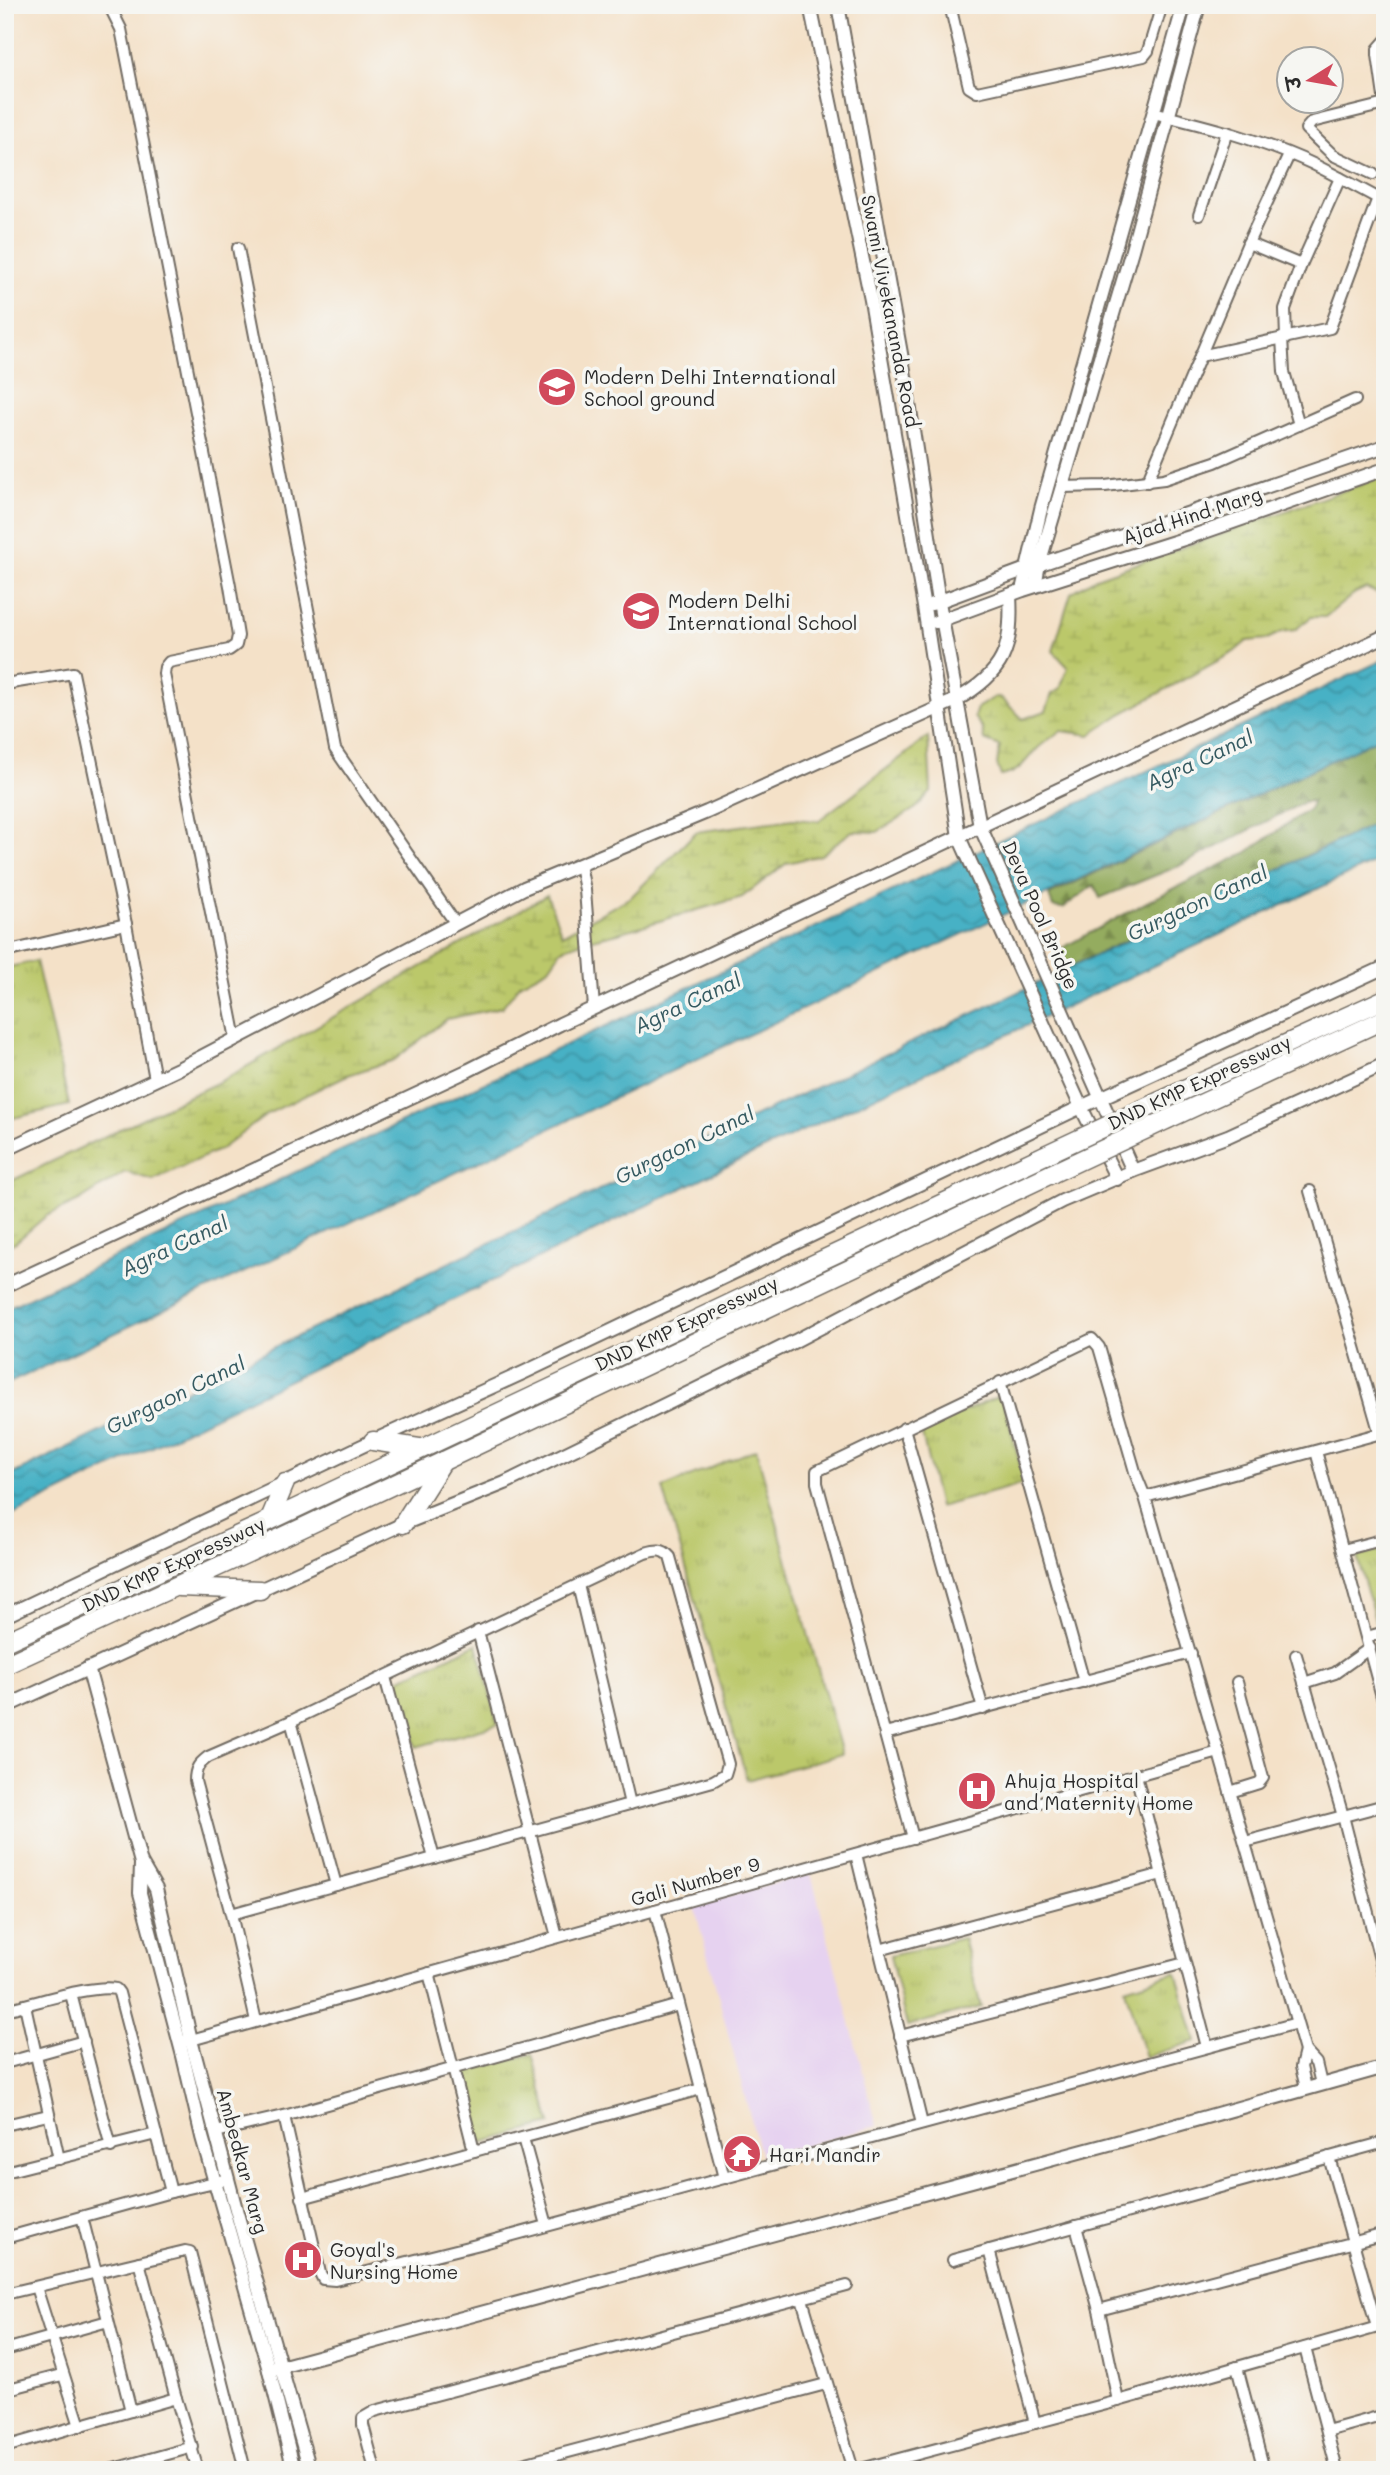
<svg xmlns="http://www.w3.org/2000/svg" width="1390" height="2475" viewBox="0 0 1390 2475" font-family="Mali,'Playpen Sans Deva',sans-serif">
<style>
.built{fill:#e6d2f0}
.forest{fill:url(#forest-firs);stroke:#606c44;stroke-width:2}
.wetland{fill:url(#wetland-marsh);stroke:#737a4a;stroke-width:2}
.park{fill:url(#park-tufts);stroke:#737a4a;stroke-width:2}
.water{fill:url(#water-waves);stroke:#396e78;stroke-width:2}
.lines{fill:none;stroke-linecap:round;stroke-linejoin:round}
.minor-casing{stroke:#716b62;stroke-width:14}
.tertiary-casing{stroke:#716b62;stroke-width:16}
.trunk-casing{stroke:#716b62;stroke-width:21}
.minor{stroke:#fff;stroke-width:10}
.tertiary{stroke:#fff;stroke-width:12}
.trunk{stroke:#fff;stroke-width:18}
.trunk-bridge-casing{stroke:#716b62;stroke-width:21;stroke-linecap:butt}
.trunk-bridge{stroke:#fff;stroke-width:18}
.labels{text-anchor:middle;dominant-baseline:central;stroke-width:7;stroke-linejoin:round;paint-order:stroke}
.street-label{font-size:19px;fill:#2b2b2b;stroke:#f6f6f2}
.poi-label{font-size:19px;fill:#2b2b2b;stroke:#f6f6f2;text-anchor:start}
.water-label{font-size:21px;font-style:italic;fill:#355a61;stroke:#f6f6f2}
</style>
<defs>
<pattern id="forest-firs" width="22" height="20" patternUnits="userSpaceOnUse" patternTransform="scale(1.75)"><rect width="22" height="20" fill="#94ac5e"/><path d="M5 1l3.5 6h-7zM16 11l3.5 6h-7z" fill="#798c4e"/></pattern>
<pattern id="wetland-marsh" width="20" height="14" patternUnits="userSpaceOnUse" patternTransform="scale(1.75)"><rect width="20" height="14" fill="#bbc86a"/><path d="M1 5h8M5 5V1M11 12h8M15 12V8" fill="none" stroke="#a1ac5c"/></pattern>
<pattern id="park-tufts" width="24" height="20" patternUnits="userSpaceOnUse" patternTransform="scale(1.75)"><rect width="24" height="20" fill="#bbc86a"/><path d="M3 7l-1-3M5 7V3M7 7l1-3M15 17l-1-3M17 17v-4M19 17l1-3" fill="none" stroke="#a1ac5c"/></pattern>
<pattern id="water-waves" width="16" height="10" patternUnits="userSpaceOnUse" patternTransform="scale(1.75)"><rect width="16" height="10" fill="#47b1c5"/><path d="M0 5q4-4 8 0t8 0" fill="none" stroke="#3b90a0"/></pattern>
</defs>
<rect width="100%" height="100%" fill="#f6f6f2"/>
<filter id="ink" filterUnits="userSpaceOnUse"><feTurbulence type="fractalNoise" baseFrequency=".0143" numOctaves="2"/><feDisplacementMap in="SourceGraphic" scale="14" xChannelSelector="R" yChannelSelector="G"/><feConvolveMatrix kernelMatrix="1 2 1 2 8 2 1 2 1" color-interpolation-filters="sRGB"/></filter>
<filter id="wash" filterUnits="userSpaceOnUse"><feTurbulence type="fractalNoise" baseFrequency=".00686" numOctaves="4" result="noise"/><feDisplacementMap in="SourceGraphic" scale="28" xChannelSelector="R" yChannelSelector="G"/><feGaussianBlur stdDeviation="1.57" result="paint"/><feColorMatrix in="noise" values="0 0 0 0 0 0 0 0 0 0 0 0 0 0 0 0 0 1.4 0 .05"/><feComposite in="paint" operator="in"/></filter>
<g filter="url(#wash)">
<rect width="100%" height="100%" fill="#f4e1c8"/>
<polygon class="built" points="811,1874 877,2126 761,2157 694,1905"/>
<polygon class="forest" points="1385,735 1385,819 1061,971 1062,948 1147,902 1246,853 1309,809 1313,801 1304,802 1181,865 1100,898 1094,885 1063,908 1053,907 1049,895"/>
<g class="wetland">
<path d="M 1385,476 L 1385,590 L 1376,593 L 1366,588 L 1355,593 L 1325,617 L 1311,617 L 1295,630 L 1282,632 L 1267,639 L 1247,641 L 1234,652 L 1121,714 L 1090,735 L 1061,731 C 1053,737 1044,742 1037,749 C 1023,762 1022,772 1001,776 L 997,764 L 1000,746 L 984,740 L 982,728 L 974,717 L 977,708 L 995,697 L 1002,699 L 1023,719 L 1046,711 L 1052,694 L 1060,689 L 1068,667 L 1053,651 L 1071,593 L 1096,578 Z"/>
<polygon points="928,737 931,792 916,808 877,832 852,831 821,855 787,863 742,897 618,933 584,941 562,949 549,968 521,983 502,1007 447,1019 394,1060 345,1076 269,1113 221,1149 153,1180 125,1172 79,1201 46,1216 16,1242 5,1247 5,1184 223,1080 547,895 562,935 631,897 696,832 793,819 818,821"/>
</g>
<g class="park">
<polygon points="36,961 69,1105 5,1120 5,968"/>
<polygon points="1002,1395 1025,1483 939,1507 921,1430"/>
<polygon points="756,1449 842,1754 747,1780 663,1488"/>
<polygon points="1385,1549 1385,1624 1377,1626 1357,1557"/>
<polygon points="477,1644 498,1724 416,1747 397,1680"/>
<polygon points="963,1938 981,2007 907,2026 890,1956"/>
<polygon points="1176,1972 1196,2041 1145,2057 1125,1988"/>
<polygon points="532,2054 551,2124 480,2143 461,2073"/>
</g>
<g class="water">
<polygon points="1385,659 1385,735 5,1385 5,1309"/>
<polygon points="1385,819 1385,857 711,1174 5,1519 5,1478 605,1187"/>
</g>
</g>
<g filter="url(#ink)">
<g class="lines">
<defs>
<g id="minor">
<polyline points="109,5 121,29 230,586 238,636 236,645 229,650 169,662 165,667 164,674 236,1039"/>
<polyline points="950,5 969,87 977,92 1144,56 1148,51 1162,5"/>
<polyline points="1385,41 1378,49 1378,55 1385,104"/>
<path d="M 1153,113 C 1207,126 1262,140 1313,164 C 1337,176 1361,189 1385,202"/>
<polyline points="1373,174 1333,155 1306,129 1312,122 1385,104"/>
<polyline points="1199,215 1227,132"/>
<polyline points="1248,243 1301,265 1340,178"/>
<polyline points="238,248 335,749 456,924"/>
<polyline points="1282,338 1284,372 1299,425"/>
<polyline points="1286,338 1285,309 1301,265"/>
<polyline points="1200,356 1330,328 1378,198"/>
<polyline points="1147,482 1248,243 1289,155"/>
<polyline points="1062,487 1105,486 1164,479 1215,462 1355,400"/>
<polyline points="5,684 73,673 126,924 155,1079"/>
<polyline points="580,865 585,890 594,1008"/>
<polyline points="5,952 126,924"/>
<polyline points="1310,1191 1380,1434"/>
<polyline points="1000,1382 1084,1682"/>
<polyline points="904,1428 983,1709"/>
<polyline points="1316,1451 1385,1708"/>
<polyline points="1145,1497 1385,1432"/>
<polyline points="1343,1550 1385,1539"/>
<polyline points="578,1585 630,1804"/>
<polyline points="478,1631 557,1937"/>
<polyline points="1367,1637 1385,1632"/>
<polyline points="1296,1655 1343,1816 1385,1979"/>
<polyline points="385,1677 434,1858"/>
<polyline points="1304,1683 1335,1673 1370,1648"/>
<polyline points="291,1721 336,1885"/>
<polyline points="885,1734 1191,1653"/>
<polyline points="1136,1775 1207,2047"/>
<polyline points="1230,1792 1259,1783 1263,1778 1237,1682"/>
<polyline points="913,1838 817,1483 817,1471 1092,1339 1099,1347 1136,1475 1145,1497 1305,2051"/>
<polyline points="1245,1842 1385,1805"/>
<polyline points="856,1854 922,2124"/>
<polyline points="655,1910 724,2178"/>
<path d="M 231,1914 L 713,1781 L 725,1774 L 728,1764 L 670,1557 C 662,1548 656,1550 645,1553 L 291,1721 L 208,1757 C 199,1764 195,1768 195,1781 L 231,1914 L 256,2021"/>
<polyline points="879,1950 1162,1874"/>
<polyline points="429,1973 474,2151"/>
<polyline points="71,1994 111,2147"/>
<polyline points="25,2005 59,2159"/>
<path d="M 5,2010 C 32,2004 92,1984 116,1989 L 119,1993 L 171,2192"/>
<polyline points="900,2036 1185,1963"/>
<polyline points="184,2042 1219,1752"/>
<polyline points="5,2063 84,2041"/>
<polyline points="1306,2088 1301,2067 1305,2051 1316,2063 1321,2084"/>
<polyline points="284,2116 320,2273 323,2279 335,2280 480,2244 1297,2023"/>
<polyline points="5,2125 48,2115"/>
<polyline points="216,2132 284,2116 679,2005"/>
<polyline points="523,2138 547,2225"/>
<polyline points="1329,2157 1377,2327"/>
<polyline points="5,2172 156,2134"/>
<polyline points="302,2198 701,2089"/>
<polyline points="82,2217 131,2411"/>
<polyline points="1076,2226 1099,2310 1118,2401"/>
<polyline points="5,2238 171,2192 228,2179"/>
<polyline points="989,2250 1035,2423"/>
<polyline points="953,2260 1385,2142"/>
<polyline points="139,2262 176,2398 198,2470"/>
<polyline points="36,2287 80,2426"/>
<polyline points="5,2294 185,2251 190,2252 245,2470"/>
<polyline points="802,2299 853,2470"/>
<polyline points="1099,2310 1385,2234"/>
<polyline points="1305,2348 1337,2470"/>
<polyline points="5,2350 108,2321"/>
<polyline points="1237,2367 1264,2470"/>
<polyline points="5,2390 62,2375"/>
<polyline points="1327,2431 1385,2415"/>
<polyline points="5,2447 176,2398"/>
<polyline points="110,2470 193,2447"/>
<polyline points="375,2470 363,2425 363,2418 375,2411 847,2286"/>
<polyline points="500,2470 826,2384"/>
<polyline points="857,2470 1118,2401 1385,2325"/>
</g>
<g id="tertiary">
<polyline points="810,5 871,300 924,607 959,837 1081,1107 1117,1179"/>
<polyline points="838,5 904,370 939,602 980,826 1133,1171"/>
<polyline points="1035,586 1039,564 1132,250 1199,5"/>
<polyline points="1022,590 1041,509 1184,5"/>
<polyline points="932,604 1026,569 1385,446"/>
<polyline points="936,622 1023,590 1190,537 1385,469"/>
<path d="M 5,1150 L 178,1069 L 524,888 L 707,812 L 956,700 C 1004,673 1013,649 1010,595"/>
<polyline points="5,1286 469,1070 560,1024 1385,636"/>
<polyline points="5,1616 362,1446 525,1372 1081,1107 1385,967"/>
<polyline points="88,1668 141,1863 156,1889 191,2040 237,2213 310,2470"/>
<polyline points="5,1707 403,1524 505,1483 795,1341 1062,1201 1133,1171 1228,1136 1385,1064"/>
<polyline points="141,1864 140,1893 183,2056 202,2137 269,2370 294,2470"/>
<polyline points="269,2370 1113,2143 1385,2067"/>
</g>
<g id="trunk">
<polyline points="1160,1101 1385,999"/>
<polyline points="1168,1119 1385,1019"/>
<polyline points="373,1441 419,1448"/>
<polyline points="269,1521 285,1483"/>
<polyline points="403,1524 443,1461"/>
<polyline points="179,1587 260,1590"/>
<polyline points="5,1642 269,1521 1045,1155"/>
<polyline points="5,1665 302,1528 1053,1173"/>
</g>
</defs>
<use href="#minor" class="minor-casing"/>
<use href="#tertiary" class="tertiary-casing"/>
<use href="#trunk" class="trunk-casing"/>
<use href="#minor" class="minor"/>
<use href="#tertiary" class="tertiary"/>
<use href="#trunk" class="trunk"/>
<defs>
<g id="trunk-bridge">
<polyline points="1045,1155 1160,1101"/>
<polyline points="1053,1173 1168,1119"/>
</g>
</defs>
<use href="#trunk-bridge" class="trunk-bridge-casing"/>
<use href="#trunk-bridge" class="trunk-bridge"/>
</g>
</g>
<defs>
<symbol id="school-disc" viewBox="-11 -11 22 22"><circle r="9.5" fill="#d1495b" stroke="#f6f6f2"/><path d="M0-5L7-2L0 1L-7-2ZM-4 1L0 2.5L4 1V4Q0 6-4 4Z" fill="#fff"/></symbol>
<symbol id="hospital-disc" viewBox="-11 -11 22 22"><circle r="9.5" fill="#d1495b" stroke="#f6f6f2"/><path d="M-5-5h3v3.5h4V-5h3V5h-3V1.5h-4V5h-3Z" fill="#fff"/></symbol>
<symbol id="temple-disc" viewBox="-11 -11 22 22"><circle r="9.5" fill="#d1495b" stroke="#f6f6f2"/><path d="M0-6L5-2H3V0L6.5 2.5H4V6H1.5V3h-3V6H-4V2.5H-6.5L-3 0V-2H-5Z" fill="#fff"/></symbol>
</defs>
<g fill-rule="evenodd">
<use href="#school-disc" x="535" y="365" width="44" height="44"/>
<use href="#school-disc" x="619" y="589" width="44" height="44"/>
<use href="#hospital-disc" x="955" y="1769" width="44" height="44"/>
<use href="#temple-disc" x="720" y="2132" width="44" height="44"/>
<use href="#hospital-disc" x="281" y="2238" width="44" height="44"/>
</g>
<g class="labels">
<g class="street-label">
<text transform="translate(891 311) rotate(79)">Swami Vivekananda Road</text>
<text transform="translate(1192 515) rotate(-18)">Ajad Hind Marg</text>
<text transform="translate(1041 915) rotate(66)">Deva Pool Bridge</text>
<text transform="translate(1199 1082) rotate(-25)">DND KMP Expressway</text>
<text transform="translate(686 1323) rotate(-25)">DND KMP Expressway</text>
<text transform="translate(173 1564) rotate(-25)">DND KMP Expressway</text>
<text transform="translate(695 1881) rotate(-16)">Gali Number 9</text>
<text transform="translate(243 2161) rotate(75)">Ambedkar Marg</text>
</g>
<g class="poi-label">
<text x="584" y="376">Modern Delhi International<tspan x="584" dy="22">School ground</tspan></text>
<text x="668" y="600">Modern Delhi<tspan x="668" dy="22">International School</tspan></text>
<text x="1004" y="1780">Ahuja Hospital<tspan x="1004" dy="22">and Maternity Home</tspan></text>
<text x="769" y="2154">Hari Mandir</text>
<text x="330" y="2249">Goyal's<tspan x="330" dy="22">Nursing Home</tspan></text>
</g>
<g class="water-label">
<text transform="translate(1199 759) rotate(-25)">Agra Canal</text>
<text transform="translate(1197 902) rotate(-25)">Gurgaon Canal</text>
<text transform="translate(687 1002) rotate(-25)">Agra Canal</text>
<text transform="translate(684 1144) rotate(-26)">Gurgaon Canal</text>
<text transform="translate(174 1245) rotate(-25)">Agra Canal</text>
<text transform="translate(175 1394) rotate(-26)">Gurgaon Canal</text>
</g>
</g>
<rect width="1390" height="2475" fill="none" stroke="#f6f6f2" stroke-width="28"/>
<g transform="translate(1310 80) rotate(259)"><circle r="33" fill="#f6f6f2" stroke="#a5a5a2" stroke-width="2"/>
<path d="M0-5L12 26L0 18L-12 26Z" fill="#d1495b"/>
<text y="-10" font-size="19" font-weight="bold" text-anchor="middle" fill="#2b2b2b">उ</text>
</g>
</svg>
